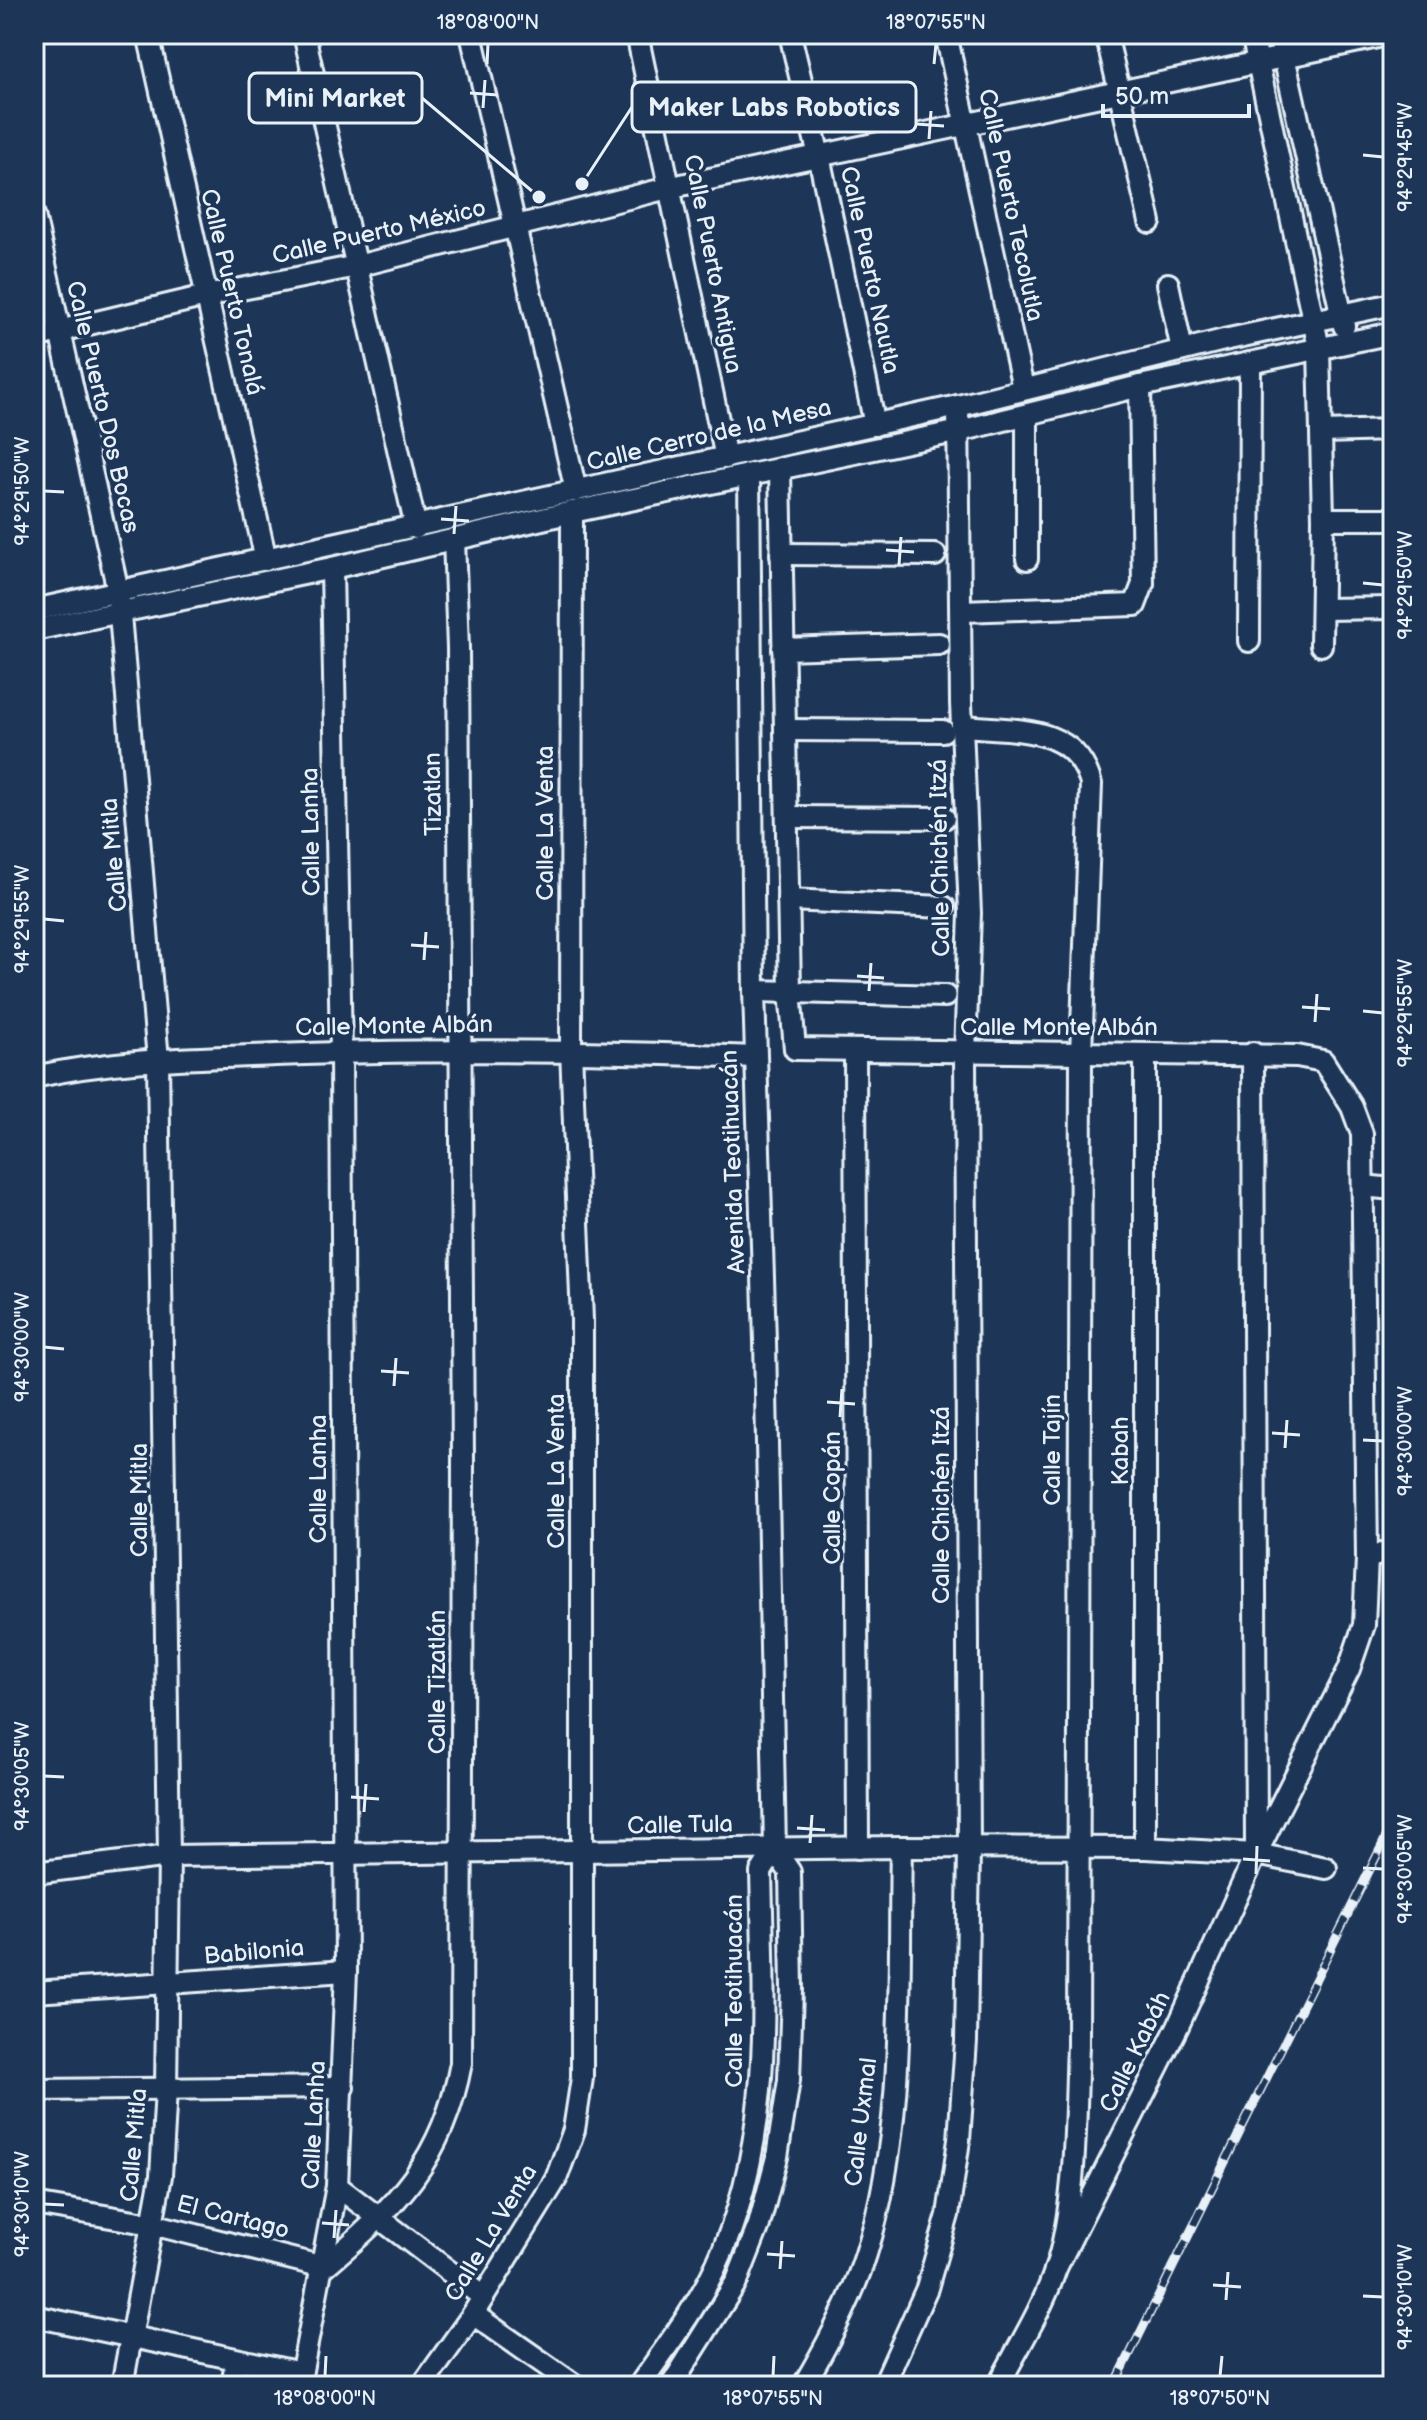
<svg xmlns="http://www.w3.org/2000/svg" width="1427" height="2420" viewBox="0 0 1427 2420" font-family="'Balsamiq Sans',sans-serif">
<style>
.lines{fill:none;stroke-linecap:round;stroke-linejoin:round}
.minor-casing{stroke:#e8f1f8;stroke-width:26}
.minor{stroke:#1d3557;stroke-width:20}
.rail-casing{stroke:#e8f1f8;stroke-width:9}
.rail{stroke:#1d3557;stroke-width:6;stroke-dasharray:18;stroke-linecap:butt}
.ticks{fill:none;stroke:#e8f1f8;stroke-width:3}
.labels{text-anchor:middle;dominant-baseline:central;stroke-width:7;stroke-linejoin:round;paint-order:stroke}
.street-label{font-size:24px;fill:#e8f1f8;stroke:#1d3557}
.leader{fill:none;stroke:#e8f1f8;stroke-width:3}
.callout-dot{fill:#e8f1f8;stroke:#1d3557;stroke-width:3}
.callout{fill:#1d3557;stroke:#e8f1f8;stroke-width:3}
.callout-label{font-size:26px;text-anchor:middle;font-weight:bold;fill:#e8f1f8}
.neatline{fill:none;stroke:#e8f1f8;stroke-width:3}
.ticks-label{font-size:20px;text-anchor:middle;fill:#e8f1f8}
</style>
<rect width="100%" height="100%" fill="#1d3557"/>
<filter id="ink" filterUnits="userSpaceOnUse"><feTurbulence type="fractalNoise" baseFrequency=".0125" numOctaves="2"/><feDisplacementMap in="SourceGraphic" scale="16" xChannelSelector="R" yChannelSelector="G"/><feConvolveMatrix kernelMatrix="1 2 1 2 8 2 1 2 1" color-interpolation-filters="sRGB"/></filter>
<g filter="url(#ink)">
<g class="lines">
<defs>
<g id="minor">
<polyline points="148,34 266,560"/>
<polyline points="304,34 416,528"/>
<polyline points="471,34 576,491"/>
<polyline points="637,34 726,458"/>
<polyline points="790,34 819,156 875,425"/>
<polyline points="946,34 1023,388"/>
<polyline points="1106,34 1150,222"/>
<polyline points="1252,34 1319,348 1323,519 1321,645"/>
<polyline points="1279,34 1344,326"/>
<polyline points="34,215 118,591 158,1060 169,1856 166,2089 161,2176 122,2386"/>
<polyline points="1168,284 1182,350"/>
<polyline points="34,337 206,296 357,266 672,187 1392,34"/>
<polyline points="1027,416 1027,559"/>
<polyline points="1322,432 1393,430"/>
<polyline points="780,468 790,991 795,1049 1297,1056 1323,1061 1352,1107 1362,1134 1367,1558 1364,1625 1349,1669 1256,1854 1178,2026 1055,2270"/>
<polyline points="749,474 754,991 765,1341 775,1850"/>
<polyline points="1323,519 1393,519"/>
<polyline points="781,554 935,555"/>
<polyline points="1322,609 1393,608"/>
<polyline points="34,610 958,406 1224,340 1393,304"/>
<polyline points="961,611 1135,605 1143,584 1140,386"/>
<polyline points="34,630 332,568 572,512 960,431 1140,386 1393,333"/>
<polyline points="1249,641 1250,363"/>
<polyline points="783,649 939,644"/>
<path d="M 964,726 C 1015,731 1075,724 1091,784 L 1081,1053 L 1078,2045 C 1075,2114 1077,2206 1055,2271 C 1042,2310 1017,2349 998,2386"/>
<polyline points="786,730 943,731"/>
<polyline points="787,817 944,818"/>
<polyline points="788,900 944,907"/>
<polyline points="754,991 945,996"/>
<polyline points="855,1052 858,1848"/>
<polyline points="1253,1053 1256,1850"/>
<path d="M 34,1077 C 114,1059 195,1058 276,1055 C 436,1048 596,1051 756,1057"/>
<polyline points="1363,1186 1393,1189"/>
<polyline points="1367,1558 1393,1550"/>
<polyline points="1145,1848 1145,1054"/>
<polyline points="34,1873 169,1856 901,1847 1145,1848 1256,1854 1326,1868"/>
<polyline points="34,1992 346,1971"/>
<polyline points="34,2090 343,2087"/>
<polyline points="337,2186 483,2297"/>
<path d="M 34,2204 L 152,2224 L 324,2267 C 397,2205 443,2161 461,2063 L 463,1462 L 458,648 L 454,539"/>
<polyline points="473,2314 576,2386"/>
<polyline points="34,2316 301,2373"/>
<polyline points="232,2386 236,2361"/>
<polyline points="299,2386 337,2186 346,1971 341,1052 332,568"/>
<polyline points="422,2386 473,2314 556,2179 574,2130 582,2078 582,1320 571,1050 572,512"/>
<path d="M 639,2386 C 665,2348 695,2310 715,2268 C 774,2143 764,2006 761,1872 L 775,1850"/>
<polyline points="671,2386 737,2281 759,2225 777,2157 789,2080 792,1989 790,1872 775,1850"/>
<path d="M 803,2386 C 828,2344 851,2301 866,2254 C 907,2125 898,1981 901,1847"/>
<polyline points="883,2386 927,2288 948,2215 959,2140 966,2041 969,1848 965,1054 970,913 961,703 958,406"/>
</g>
</defs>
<use href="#minor" class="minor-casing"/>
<use href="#minor" class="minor"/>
<defs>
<polyline id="rail" points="1114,2386 1393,1823"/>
</defs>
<use href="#rail" class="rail-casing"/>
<use href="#rail" class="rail"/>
</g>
</g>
<path class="ticks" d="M 487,64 L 488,44M 934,64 L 936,44M 470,93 L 498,95M 483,108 L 485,80M 916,124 L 944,126M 929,139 L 931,111M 1363,155 L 1383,157M 44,491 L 64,492M 441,519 L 469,521M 454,534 L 456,506M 886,550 L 914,552M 899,565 L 901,537M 1363,583 L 1383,585M 44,919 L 64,921M 411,945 L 439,947M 424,960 L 426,932M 857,976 L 884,978M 869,991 L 871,963M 1302,1007 L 1330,1009M 1363,1011 L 1383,1013M 1315,1022 L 1317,994M 44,1347 L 64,1349M 381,1371 L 409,1373M 394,1386 L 396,1358M 827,1402 L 855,1404M 840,1417 L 842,1389M 1272,1433 L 1300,1435M 1363,1440 L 1383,1441M 1285,1448 L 1287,1420M 44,1776 L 64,1777M 351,1797 L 379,1799M 364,1812 L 366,1784M 797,1828 L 825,1830M 810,1843 L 812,1815M 1243,1859 L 1270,1861M 1363,1868 L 1383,1869M 1256,1874 L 1257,1846M 44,2204 L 64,2205M 322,2223 L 349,2225M 334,2238 L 336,2210M 767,2254 L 795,2256M 780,2269 L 782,2241M 1213,2285 L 1241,2287M 1363,2296 L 1383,2297M 1226,2300 L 1228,2272M 325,2376 L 326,2356M 773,2376 L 774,2356M 1220,2376 L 1222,2356"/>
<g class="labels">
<g class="street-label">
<text transform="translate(1011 205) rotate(78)">Calle Puerto Tecolutla</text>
<text transform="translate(379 232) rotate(-13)">Calle Puerto México</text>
<text transform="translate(713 264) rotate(79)">Calle Puerto Antigua</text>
<text transform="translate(870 270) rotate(78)">Calle Puerto Nautla</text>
<text transform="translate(232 292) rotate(77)">Calle Puerto Tonalá</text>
<text transform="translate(103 407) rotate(77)">Calle Puerto Dos Bocas</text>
<text transform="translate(709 435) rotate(-13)">Calle Cerro de la Mesa</text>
<text transform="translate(433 794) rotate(-91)">Tizatlan</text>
<text transform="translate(545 823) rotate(-90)">Calle La Venta</text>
<text transform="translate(311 832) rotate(-91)">Calle Lanha</text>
<text transform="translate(114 855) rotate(-95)">Calle Mitla</text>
<text transform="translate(940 858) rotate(-91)">Calle Chichén Itzá</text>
<text transform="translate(394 1026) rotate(-1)">Calle Monte Albán</text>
<text x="1059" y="1027">Calle Monte Albán</text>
<text transform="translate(733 1162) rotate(-92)">Avenida Teotihuacán</text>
<text transform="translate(1052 1450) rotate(-90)">Calle Tajín</text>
<text transform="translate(1120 1451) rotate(-90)">Kabah</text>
<text transform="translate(556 1471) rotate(-90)">Calle La Venta</text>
<text transform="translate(318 1479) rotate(-90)">Calle Lanha</text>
<text transform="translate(832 1498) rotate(-90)">Calle Copán</text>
<text transform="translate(139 1500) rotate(-90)">Calle Mitla</text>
<text transform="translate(941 1505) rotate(-90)">Calle Chichén Itzá</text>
<text transform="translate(437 1682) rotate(-90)">Calle Tizatlán</text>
<text transform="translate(680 1825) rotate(-1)">Calle Tula</text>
<text transform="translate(254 1952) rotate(-5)">Babilonia</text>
<text transform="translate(734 1991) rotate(-90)">Calle Teotihuacán</text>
<text transform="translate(1135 2052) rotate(-64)">Calle Kabáh</text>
<text transform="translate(861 2122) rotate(-83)">Calle Uxmal</text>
<text transform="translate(314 2125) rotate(-87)">Calle Lanha</text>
<text transform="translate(134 2145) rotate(-85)">Calle Mitla</text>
<text transform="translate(233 2217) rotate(14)">El Cartago</text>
<text transform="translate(491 2233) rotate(-59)">Calle La Venta</text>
</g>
</g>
<path class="leader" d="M539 197L422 98M582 184L632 107"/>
<g class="callout-dot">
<circle cx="539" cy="197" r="8"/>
<circle cx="582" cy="184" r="8"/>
</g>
<g class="callout">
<rect x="249" y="73" width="173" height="50" rx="8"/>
<rect x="632" y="82" width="284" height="50" rx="8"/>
</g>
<g class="callout-label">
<text x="335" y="107">Mini Market</text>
<text x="774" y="116">Maker Labs Robotics</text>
</g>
<rect width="1427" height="2420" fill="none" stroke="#1d3557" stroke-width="88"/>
<path d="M1103 104v12h146v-12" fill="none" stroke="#e8f1f8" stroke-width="4"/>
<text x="1115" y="104" font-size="24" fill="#e8f1f8" stroke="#1d3557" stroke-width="6" paint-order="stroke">50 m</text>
<rect x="44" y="44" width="1339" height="2332" class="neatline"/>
<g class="ticks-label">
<text x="488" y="29">18°08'00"N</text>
<text x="936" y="29">18°07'55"N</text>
<text transform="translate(1405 157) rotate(-90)" y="7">94°29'45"W</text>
<text transform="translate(22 491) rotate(-90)" y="7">94°29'50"W</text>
<text transform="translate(1405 585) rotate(-90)" y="7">94°29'50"W</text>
<text transform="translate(22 919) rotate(-90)" y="7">94°29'55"W</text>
<text transform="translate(1405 1013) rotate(-90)" y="7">94°29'55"W</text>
<text transform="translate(22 1347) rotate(-90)" y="7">94°30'00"W</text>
<text transform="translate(1405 1441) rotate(-90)" y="7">94°30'00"W</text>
<text transform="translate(22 1776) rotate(-90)" y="7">94°30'05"W</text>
<text transform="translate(1405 1869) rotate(-90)" y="7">94°30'05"W</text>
<text transform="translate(22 2204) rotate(-90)" y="7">94°30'10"W</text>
<text transform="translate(1405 2297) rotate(-90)" y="7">94°30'10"W</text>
<text x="325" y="2405">18°08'00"N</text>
<text x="773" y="2405">18°07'55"N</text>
<text x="1220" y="2405">18°07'50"N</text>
</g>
</svg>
